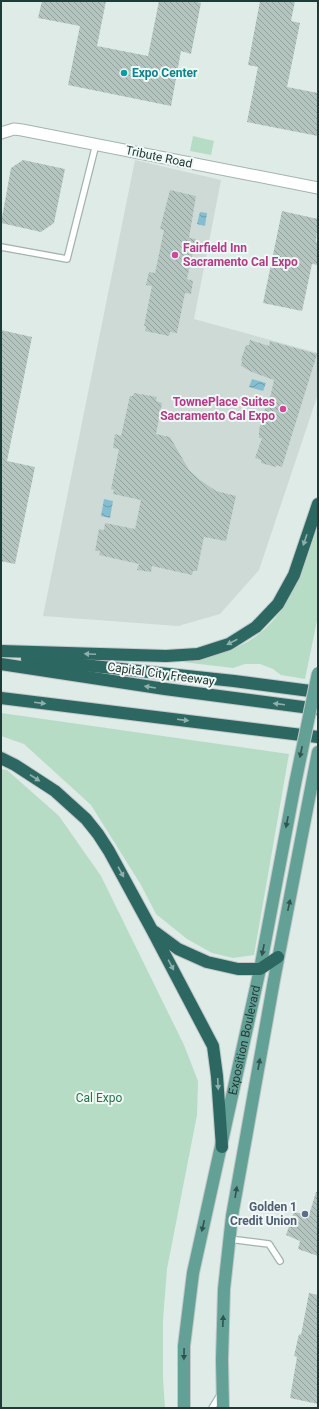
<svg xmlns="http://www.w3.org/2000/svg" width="319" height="1409" viewBox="0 0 319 1409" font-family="Roboto,sans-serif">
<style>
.built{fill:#cddad6}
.green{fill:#b7dcc5}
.water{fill:url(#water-waves)}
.building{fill:url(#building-back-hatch)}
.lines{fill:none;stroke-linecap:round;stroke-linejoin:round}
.lane-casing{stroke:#a2b3ae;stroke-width:8}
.street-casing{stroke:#a2b3ae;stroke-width:13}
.primary-casing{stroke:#c1c8c7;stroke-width:14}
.highway-casing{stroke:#c1c8c7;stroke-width:14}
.lane{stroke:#fff;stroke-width:5.5}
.street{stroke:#fff;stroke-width:11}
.primary{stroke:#63a197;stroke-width:12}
.highway{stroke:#2c6761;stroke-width:12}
.primary-bridge-casing{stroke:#c1c8c7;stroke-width:14;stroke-linecap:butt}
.primary-bridge{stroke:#63a197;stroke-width:12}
.oneway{fill:#8eafaa}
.oneway2{fill:#31544e}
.culture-dot{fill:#0f9aa8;stroke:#f0f7f4;stroke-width:1.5}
.hotel-dot{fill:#d1479c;stroke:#f0f7f4;stroke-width:1.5}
.service-dot{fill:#5c6f8a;stroke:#f0f7f4;stroke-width:1.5}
.labels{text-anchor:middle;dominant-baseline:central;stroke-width:4;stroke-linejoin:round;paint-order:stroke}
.culture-label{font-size:12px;font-weight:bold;fill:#0d838f;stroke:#f0f7f4;text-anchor:start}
.street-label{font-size:12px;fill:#203b36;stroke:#f0f7f4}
.hotel-label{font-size:12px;font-weight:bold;fill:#b23c85;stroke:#f0f7f4;text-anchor:start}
.park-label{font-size:12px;fill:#2a724d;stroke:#f0f7f4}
.service-label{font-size:12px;font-weight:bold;fill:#4e5e75;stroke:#f0f7f4;text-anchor:end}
</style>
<defs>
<pattern id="water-waves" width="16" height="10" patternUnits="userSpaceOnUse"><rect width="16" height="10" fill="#86bed1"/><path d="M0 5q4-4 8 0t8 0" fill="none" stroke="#6d9caa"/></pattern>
<pattern id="building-back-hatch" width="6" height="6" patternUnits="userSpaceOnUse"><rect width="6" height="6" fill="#b4c5c0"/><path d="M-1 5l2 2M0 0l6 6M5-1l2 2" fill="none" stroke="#92a19d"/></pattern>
</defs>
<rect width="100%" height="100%" fill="#dfebe7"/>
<polygon class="built" points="135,160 221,180 194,319 318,353 318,394 259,570 220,614 178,626 43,616"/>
<g class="green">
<polygon points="193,136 214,141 211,155 190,151"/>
<path d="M 318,526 L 318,616 L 305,679 L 281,675 L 273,669 L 260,664 L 245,664 L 233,668 L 174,661 C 271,654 290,609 318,526 Z"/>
<polygon points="1,713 289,754 254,955 233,958 212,953 187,939 156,914 141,885 91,805 24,744 1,736"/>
<polygon points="1,769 7,770 59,816 101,876 184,1045 198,1081 197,1115 167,1269 163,1320 163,1378 165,1408 1,1408"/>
</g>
<g class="water">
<polygon points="200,212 207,213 205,226 197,224"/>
<polygon points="252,379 266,383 263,391 249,387"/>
<polygon points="104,499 113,501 110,518 101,516"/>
</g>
<g class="building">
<polygon points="42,1 106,1 97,46 148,56 159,1 193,1 201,3 191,54 181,51 171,106 68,85 80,26 38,18"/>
<polygon points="260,1 295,1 291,21 300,23 287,87 318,93 318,136 247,122 258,67 248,65"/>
<polygon points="23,160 65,169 54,223 41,232 1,223 11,168"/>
<polygon points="170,190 196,196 189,238 196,239 187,279 193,281 191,294 185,293 177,333 170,332 169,336 145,331 146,326 144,326 152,286 146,285 149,272 155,273 164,230 160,229"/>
<polygon points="282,211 318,219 316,242 318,243 318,265 312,264 302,311 263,303"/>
<polygon points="1,330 32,337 7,461 35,467 15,564 1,561"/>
<polygon points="250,340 269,346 270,341 317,354 282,467 277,465 276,467 261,463 261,460 255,458 262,438 259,438 259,431 262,416 270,398 274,380 252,372 241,366 242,361 241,360 246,345 249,345"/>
<polygon points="134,393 157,397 156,401 162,403 156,434 170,437 189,470 200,480 216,491 236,496 226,541 204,537 197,571 193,571 192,575 152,566 151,572 137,570 139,564 99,555 100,551 95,551 99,529 104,530 105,523 135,529 141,500 113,494 114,490 111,489 119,449 113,448 115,434 121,436 130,396 133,396"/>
<polygon points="316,1192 318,1192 318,1256 298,1249 300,1241 286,1235 294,1212 309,1215"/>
<polygon points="309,1293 318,1295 318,1404 290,1398 297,1357 294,1356 299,1334 301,1335"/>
</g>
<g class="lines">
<defs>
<g id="lane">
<polyline points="1,247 67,259 96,144"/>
<polyline points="229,1239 269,1244 280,1261"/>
<polyline points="212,1408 220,1395"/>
</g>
<polyline id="street" points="1,133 14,129 22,130 318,188"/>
<g id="primary">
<path id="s1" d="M 184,1408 L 184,1346 L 193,1273 L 260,969 L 295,784"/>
<polyline points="223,1408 222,1360 224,1289 232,1216 274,980 318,752"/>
</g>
<g id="highway">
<polyline points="1,651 166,656 198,654 229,644 256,627 278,604 294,575 318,504"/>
<polyline points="27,659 234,681 318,692"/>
<polyline points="1,664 165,689 318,709"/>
<polyline points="1,698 318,737"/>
<polyline points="1,758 15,765 55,791 86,819 98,834 109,851 152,930 213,1046 217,1076 222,1147"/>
<polyline points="155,932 178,949 207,962 238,969 260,969 278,957"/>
</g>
</defs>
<use href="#lane" class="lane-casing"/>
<use href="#street" class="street-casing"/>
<use href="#primary" class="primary-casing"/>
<use href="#highway" class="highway-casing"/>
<use href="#lane" class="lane"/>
<use href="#street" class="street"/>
<use href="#primary" class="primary"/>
<use href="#highway" class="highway"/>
<defs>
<polyline id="primary-bridge" points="295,784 318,673"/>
</defs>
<use href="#primary-bridge" class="primary-bridge-casing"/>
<use href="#primary-bridge" class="primary-bridge"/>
</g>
<defs><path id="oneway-solid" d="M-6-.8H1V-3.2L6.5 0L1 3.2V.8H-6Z"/></defs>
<g class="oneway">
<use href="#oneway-solid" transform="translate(305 540) rotate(109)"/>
<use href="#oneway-solid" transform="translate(232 642) rotate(153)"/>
<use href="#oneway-solid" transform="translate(90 654) rotate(-178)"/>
<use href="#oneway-solid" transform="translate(150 687) rotate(-171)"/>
<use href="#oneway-solid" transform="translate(40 703) rotate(7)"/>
<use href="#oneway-solid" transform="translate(279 704) rotate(-173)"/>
<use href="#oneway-solid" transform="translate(183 720) rotate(7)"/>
<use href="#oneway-solid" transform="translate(35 778) rotate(33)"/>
<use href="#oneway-solid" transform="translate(121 872) rotate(61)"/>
<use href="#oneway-solid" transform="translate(171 965) rotate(62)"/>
<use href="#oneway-solid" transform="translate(218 1084) rotate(87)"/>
</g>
<g class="oneway2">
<use href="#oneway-solid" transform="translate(301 752) rotate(102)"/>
<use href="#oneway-solid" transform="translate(287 822) rotate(101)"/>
<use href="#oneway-solid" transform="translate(289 905) rotate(-78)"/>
<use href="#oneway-solid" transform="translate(263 950) rotate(101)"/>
<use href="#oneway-solid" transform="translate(259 1064) rotate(-80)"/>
<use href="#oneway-solid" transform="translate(236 1192) rotate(-81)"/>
<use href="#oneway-solid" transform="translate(203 1226) rotate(103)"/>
<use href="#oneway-solid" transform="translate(223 1321) rotate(-88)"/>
<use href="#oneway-solid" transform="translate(184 1354) rotate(91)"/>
</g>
<circle class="culture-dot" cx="124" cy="73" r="4"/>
<g class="hotel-dot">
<circle cx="175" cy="255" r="4"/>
<circle cx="283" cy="409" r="4"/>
</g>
<circle class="service-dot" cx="305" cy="1214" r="4"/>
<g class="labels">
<g class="culture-label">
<text x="132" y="73">Expo Center</text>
</g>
<g class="street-label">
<text transform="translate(159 157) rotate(12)">Tribute Road</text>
<text transform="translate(161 674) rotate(8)">Capital City Freeway</text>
<text stroke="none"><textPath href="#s1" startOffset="374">Exposition Boulevard</textPath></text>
</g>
<g class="hotel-label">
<text x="183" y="248">Fairfield Inn<tspan x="183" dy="14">Sacramento Cal Expo</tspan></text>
<text x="275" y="402" text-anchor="end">TownePlace Suites<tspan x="275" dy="14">Sacramento Cal Expo</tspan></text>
</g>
<g class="park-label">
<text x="99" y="1098">Cal Expo</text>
</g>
<g class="service-label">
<text x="297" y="1207">Golden 1<tspan x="297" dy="14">Credit Union</tspan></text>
</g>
</g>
<rect width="319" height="1409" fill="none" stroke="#203b36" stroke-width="4"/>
</svg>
